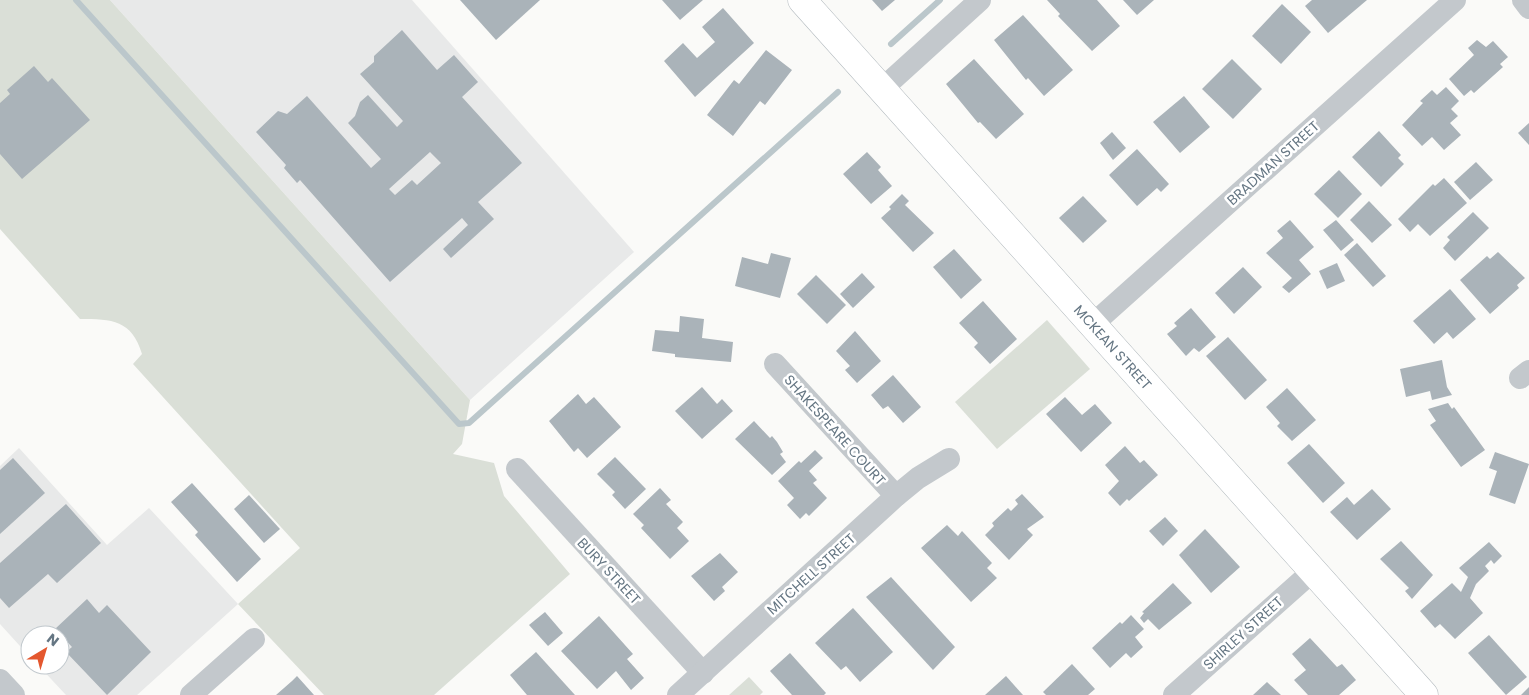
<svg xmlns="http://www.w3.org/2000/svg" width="1529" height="695" viewBox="0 0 1529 695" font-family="Poppins,sans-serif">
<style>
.built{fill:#e8e9e9}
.green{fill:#dadfd7}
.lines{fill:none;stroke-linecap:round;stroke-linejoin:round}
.stream{stroke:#bbc7cb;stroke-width:6}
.building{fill:#aab3b9;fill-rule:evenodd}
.secondary-casing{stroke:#b3babf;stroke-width:29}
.street{stroke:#c3c8cc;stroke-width:22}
.secondary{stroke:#fff;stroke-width:28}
.labels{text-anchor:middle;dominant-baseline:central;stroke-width:5;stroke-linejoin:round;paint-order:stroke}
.street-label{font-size:14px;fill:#657683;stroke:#fff}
</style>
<rect width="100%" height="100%" fill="#fafaf8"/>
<g class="built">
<polygon points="110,0 412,0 634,252 470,400"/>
<polygon points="19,448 107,545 149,508 238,604 137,695 66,695 38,665 60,665 60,635 30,635 30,657 0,624 0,466"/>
</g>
<g class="green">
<path d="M 0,0 L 110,0 L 470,400 L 462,444 L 453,454 L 494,463 L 504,496 L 570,574 L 434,695 L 324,695 L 238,604 L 300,548 L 133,364 L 142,354 C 132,320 112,319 80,319 L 0,229 Z"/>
<polygon points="1047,320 1090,369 997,449 955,402"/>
<polygon points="749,677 763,692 760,695 729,695"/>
</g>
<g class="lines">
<g class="stream">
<polyline points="76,0 459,424 469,423 838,92"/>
<polyline points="891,44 940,0"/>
</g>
</g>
<g class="building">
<polygon points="460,0 540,0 496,40"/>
<polygon points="662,0 703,0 680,20"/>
<polygon points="872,0 895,0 882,11"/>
<polygon points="1047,0 1097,0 1120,26 1092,51 1058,16 1060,14"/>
<polygon points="1123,0 1154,0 1137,15"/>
<polygon points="1312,0 1367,0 1328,33 1305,6"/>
<polygon points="1282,4 1311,32 1281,64 1252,36"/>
<polygon points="723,8 754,43 695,97 664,61 683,43 697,58 715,42 702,27"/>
<polygon points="1023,15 1073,70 1044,96 1028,78 1026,80 994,40"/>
<path d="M 402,30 L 437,70 L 454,55 L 478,82 L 462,97 L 522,163 L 478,202 L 494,219 L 451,258 L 443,249 L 468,225 L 462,218 L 390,282 L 300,180 L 297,183 L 284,168 L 286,165 L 256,132 L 278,111 L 287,114 L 307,96 L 371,168 L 381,159 L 348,123 L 355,116 L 360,102 L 368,95 L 397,127 L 403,121 L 360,74 L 374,62 L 374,56 ZM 430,152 L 441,163 L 417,185 L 412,180 L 395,195 L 389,189 Z"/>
<polygon points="1477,40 1486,47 1493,41 1508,57 1500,64 1503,67 1474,93 1471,90 1464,96 1449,79 1474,55 1468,48"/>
<polygon points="766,50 792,70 765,105 760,101 733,136 707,115 734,80 739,84"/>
<polygon points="974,59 1024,114 996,139 980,122 978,123 946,84"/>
<polygon points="1232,59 1262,89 1233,119 1202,89"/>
<polygon points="34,66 48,82 52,78 90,120 22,179 0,154 0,103 10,94 7,90"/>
<polygon points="1446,87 1459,101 1451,109 1458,116 1450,123 1461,135 1444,150 1432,137 1422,146 1402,125 1423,103 1420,101 1432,90 1437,95"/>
<polygon points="1184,96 1210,127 1180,153 1153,122"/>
<polygon points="1529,123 1529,145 1518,133"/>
<polygon points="1379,131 1401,155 1398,158 1404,164 1381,187 1352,157"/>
<polygon points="1112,132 1126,148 1113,160 1100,143"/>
<polygon points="1137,149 1169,184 1161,192 1157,188 1137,206 1109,175"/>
<polygon points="867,152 881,167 878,170 892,186 871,204 843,174"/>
<polygon points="1476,162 1493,180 1470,200 1454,182"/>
<polygon points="1339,170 1362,194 1338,218 1314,194"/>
<polygon points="1444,178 1467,203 1430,236 1418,224 1410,232 1398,219 1433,184 1435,186"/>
<polygon points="902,194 909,201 905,205 934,233 913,252 881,218 891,209 889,207"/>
<polygon points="1083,196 1107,221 1083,243 1059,218"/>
<polygon points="1369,201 1392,225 1372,243 1350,220"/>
<polygon points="1473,212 1489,228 1455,261 1443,248 1450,240 1447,237"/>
<polygon points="1290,220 1314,247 1299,260 1311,274 1289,293 1282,287 1292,278 1266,253 1283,238 1277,231"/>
<polygon points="1336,220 1354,240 1341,251 1323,230"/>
<polygon points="1357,243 1386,276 1373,287 1344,255"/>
<polygon points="954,249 982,280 961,299 933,267"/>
<polygon points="1498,252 1525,278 1517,285 1519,288 1490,314 1460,280 1487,256 1490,259"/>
<polygon points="771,253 791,258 780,298 735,286 742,257 768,264"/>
<polygon points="1337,263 1345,281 1327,289 1319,271"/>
<polygon points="1243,267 1262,287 1234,314 1215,293"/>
<polygon points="862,273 875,287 853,308 840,294"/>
<polygon points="816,275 846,305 827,324 797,294"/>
<polygon points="1450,289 1476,319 1453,339 1447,332 1434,344 1413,321"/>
<polygon points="983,301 1017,339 990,364 974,347 978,343 959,323"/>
<polygon points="1191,308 1216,337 1199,352 1194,348 1186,356 1167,334 1177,326 1174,323"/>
<polygon points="680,316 704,319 702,338 733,342 731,362 675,357 675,354 652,351 655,330 679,332"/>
<polygon points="855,331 881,361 857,383 845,370 850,366 836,351"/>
<polygon points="1228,337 1267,380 1245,400 1206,356"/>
<polygon points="1442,360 1447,387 1452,395 1432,400 1430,391 1406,397 1400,369"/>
<polygon points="893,375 921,407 903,423 888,406 883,409 871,395"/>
<polygon points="702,387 717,404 722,399 733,411 702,439 675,411"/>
<polygon points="1287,388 1316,420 1292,441 1277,426 1280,423 1266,407"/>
<polygon points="578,394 586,404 594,397 621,427 587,458 578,448 574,452 549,421"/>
<polygon points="1065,397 1082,415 1095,404 1112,423 1081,452 1046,414"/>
<polygon points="1448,403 1452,409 1454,407 1485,450 1461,467 1430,425 1436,421 1428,409"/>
<polygon points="754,421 770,438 772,436 777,442 783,452 780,454 786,462 772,475 735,439"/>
<polygon points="1309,444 1345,483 1323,503 1287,463"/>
<polygon points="1125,446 1140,463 1144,460 1158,475 1129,501 1127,499 1120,506 1108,493 1119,481 1105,465"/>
<polygon points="815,450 823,458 809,471 817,480 813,483 827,498 809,516 806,513 800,519 787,505 794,498 778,481 799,461 801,463"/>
<polygon points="1495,452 1529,464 1515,504 1489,495 1497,471 1489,468"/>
<polygon points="615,457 646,489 625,509 612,495 615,492 597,474"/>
<polygon points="13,458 45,493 0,534 0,470"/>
<polygon points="192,483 261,559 237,582 195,535 198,532 171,502"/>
<polygon points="660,488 671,500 666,504 683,522 677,528 689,541 670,559 641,528 644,525 633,514"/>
<polygon points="1372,489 1391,509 1357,540 1330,512 1347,497 1354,505"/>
<polygon points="1022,494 1044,517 1027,529 1033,535 1009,560 985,535 994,526 992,523 1008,508 1011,511 1018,504 1015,500"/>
<polygon points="249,495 280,529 264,543 234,509"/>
<polygon points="66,504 101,543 57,583 48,574 9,608 0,598 0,563"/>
<polygon points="1165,517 1178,531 1163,546 1149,531"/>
<polygon points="947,525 958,536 962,531 992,563 987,568 997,578 971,602 921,548"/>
<polygon points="1205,529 1240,567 1211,593 1179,555"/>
<polygon points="1401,541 1433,575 1412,599 1405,591 1409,588 1380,559"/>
<polygon points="1489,542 1502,556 1494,564 1491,560 1485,566 1489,571 1476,584 1470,598 1483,613 1455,639 1440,624 1435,628 1420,611 1452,583 1461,592 1468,577 1459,568"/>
<polygon points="720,553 738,572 722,587 725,591 714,601 691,576"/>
<polygon points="891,577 955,647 933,670 866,597"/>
<polygon points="1173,583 1192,603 1159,630 1148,619 1144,623 1140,618 1144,613 1142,612"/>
<polygon points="87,599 99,613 107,605 151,652 107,695 66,652 72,647 55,629"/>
<polygon points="853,608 893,652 860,682 846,666 841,670 815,643"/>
<polygon points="545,612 563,633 548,646 529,625"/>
<polygon points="1131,615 1144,629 1135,637 1143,647 1131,658 1126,653 1110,668 1092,648 1120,622 1122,624"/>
<polygon points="599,616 633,654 627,659 644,678 631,690 616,671 597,689 561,651"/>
<polygon points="1489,635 1527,677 1506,695 1468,653"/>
<polygon points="1310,638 1337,667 1342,664 1356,680 1339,695 1308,695 1294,680 1306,670 1292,654"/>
<polygon points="536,652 575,695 527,695 510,675"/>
<polygon points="790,653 826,693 824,695 792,695 770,671"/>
<polygon points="1072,664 1095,689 1088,695 1046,695 1043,692"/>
<polygon points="297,676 314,695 276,695 292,681"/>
<polygon points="1006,676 1023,695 985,695"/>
<polygon points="1267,682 1281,695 1253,695"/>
<polygon points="1529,687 1529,695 1521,695"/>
</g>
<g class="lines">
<defs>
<g id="secondary">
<path id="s1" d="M 802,0 L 1424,695"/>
</g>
</defs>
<use href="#secondary" class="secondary-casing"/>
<g class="street">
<polyline points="1523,0 1529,8"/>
<polyline points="882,89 980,0"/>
<polyline points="1092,325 1455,0"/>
<polyline points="775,364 896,496"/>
<polyline points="1520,378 1529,371"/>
<polyline points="517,469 703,673"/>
<polyline points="0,680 14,695"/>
<polyline points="191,695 254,639"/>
<polyline points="678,695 896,496 918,478 949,459"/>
<polyline points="1174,695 1313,571"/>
</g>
<use href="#secondary" class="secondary"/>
</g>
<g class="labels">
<g class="street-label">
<text transform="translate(1273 163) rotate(-42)">BRADMAN STREET</text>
<text stroke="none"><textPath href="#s1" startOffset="466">MCKEAN STREET</textPath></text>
<text transform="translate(835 430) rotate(48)">SHAKESPEARE COURT</text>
<text transform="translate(609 571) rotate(47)">BURY STREET</text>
<text transform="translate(811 574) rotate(-42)">MITCHELL STREET</text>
<text transform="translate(1243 633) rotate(-42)">SHIRLEY STREET</text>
</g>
</g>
<g transform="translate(45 650) rotate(38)"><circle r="24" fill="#ffffff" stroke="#c1c8cd"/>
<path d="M0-4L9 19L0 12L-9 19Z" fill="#e4572e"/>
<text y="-8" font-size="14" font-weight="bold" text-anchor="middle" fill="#657683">N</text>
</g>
</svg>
